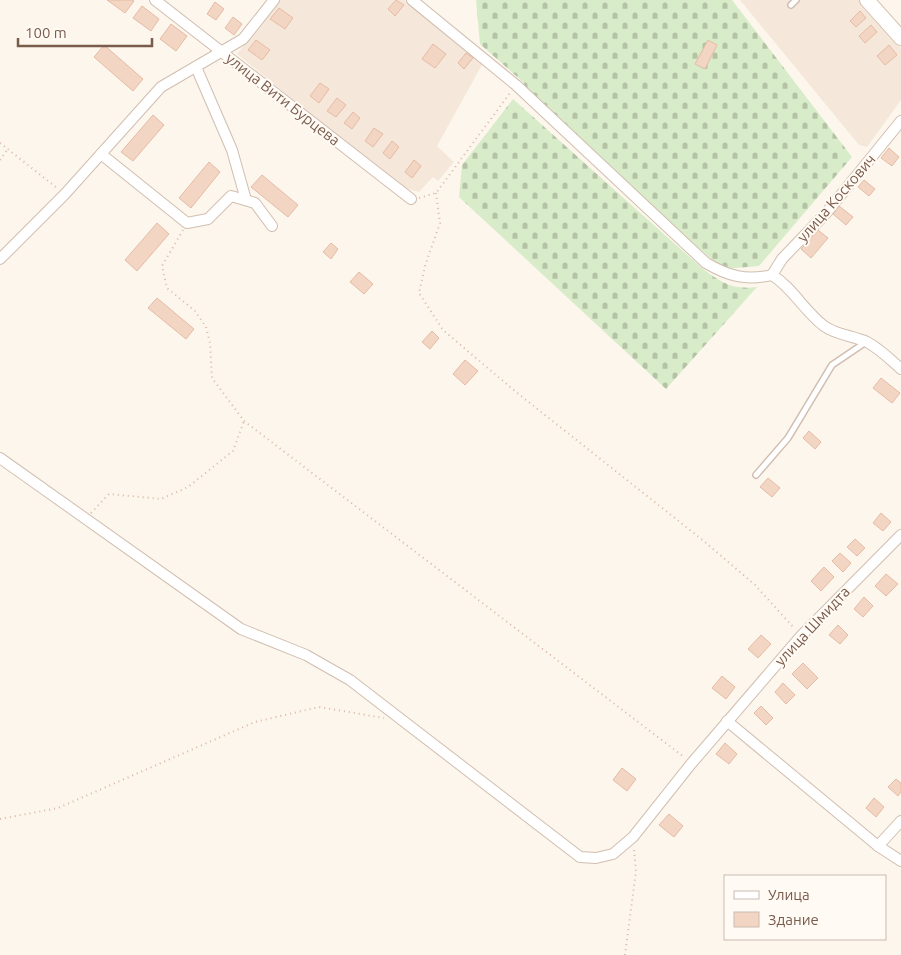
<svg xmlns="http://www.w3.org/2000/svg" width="901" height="955" viewBox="0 0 901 955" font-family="Ubuntu,sans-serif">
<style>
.residential{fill:#f5e8da}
.cemetery{fill:url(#cemetery-stones)}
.building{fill:#f3d5c3;stroke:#e6bba3}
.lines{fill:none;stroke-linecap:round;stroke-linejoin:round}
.lane-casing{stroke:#d1beb0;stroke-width:8}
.street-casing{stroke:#d1beb0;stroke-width:12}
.secondary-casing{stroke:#d6c0b0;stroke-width:16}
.path{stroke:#d9b8a5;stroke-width:2;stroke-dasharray:1 4;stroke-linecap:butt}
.lane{stroke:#fff;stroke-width:5}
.street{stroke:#fff;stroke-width:10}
.secondary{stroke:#fff;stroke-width:14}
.labels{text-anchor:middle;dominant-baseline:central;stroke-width:4;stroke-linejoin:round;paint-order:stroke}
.street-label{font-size:15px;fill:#7a5c4d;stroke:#fffaf3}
</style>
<defs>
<pattern id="cemetery-stones" width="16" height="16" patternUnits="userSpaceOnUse" patternTransform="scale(1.25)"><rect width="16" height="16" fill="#d8ecc9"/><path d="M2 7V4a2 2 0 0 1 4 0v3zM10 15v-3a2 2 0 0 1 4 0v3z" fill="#b4c2a5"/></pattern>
</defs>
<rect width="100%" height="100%" fill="#fdf6ec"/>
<g class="residential">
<polygon points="279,0 405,0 483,63 437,146 454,162 438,181 433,177 419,192 401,187 237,54"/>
<polygon points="740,0 859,0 901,48 901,100 867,147 859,145"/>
</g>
<g class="cemetery">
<polygon points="476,0 732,0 852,157 759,266 723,269 518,92 524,83 480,44"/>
<path d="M 513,99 L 703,269 C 722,283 733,290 757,287 L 666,389 L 459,197 L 462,165 Z"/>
</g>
<g class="building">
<polygon points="107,0 132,0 134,1 125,13"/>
<polygon points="396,0 404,5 395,16 388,9"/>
<polygon points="215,2 224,9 216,20 207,14"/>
<polygon points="142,6 159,19 151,31 133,18"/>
<polygon points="279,8 293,18 285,29 270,19"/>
<polygon points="860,11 866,18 856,27 850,21"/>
<polygon points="233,17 242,24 234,35 225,28"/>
<polygon points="171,24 187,36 176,51 160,39"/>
<polygon points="871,25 877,32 865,43 859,36"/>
<polygon points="256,40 270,50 262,60 248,50"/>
<polygon points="708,40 717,45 705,69 695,64"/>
<polygon points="433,44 446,54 435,68 422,59"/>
<polygon points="104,45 143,79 133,91 94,57"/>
<polygon points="889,45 897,55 885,65 877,56"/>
<polygon points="466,53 473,58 464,69 458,63"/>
<polygon points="320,83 329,89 319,103 310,96"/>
<polygon points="337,98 346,105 336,117 327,111"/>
<polygon points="353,112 360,118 352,129 344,123"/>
<polygon points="153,115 164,125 133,161 121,152"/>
<polygon points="374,128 383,134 373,147 365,141"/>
<polygon points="392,141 399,147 390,159 383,153"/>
<polygon points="889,148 899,157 892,166 881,158"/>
<polygon points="414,160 421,166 412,178 405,172"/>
<polygon points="209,162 220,172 191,208 179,198"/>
<polygon points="262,175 298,205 288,217 251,187"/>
<polygon points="864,180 875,189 869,196 858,187"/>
<polygon points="839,206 853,217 846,225 833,214"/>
<polygon points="157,223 169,234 137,271 125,260"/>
<polygon points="818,230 828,238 811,258 801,249"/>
<polygon points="331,243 338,249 331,259 323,252"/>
<polygon points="359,272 373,284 364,294 350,282"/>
<polygon points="157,298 194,329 186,339 148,308"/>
<polygon points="432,331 439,338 430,349 422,342"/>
<polygon points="465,360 478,371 465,385 453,374"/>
<polygon points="881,378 900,393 892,403 873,388"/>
<polygon points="809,431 821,442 815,449 803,438"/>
<polygon points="768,478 780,488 772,497 760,487"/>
<polygon points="881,513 891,522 883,531 873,523"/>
<polygon points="855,539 865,548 857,556 847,547"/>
<polygon points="840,553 851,563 843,572 832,561"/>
<polygon points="824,567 834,577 821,591 811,581"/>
<polygon points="886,574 898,584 886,596 875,586"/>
<polygon points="864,597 873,606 863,617 854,609"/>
<polygon points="838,625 848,635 840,644 829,635"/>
<polygon points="761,635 771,644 758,658 748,649"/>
<polygon points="803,663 818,678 807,689 792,674"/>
<polygon points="722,676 735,687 726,699 712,688"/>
<polygon points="783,683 795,695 786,704 775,692"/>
<polygon points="761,706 773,718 766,725 754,713"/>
<polygon points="725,743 737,754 729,764 716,754"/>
<polygon points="622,768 636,779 627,791 613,780"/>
<polygon points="896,779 901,783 901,792 898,796 888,787"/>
<polygon points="874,798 884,807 876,817 866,808"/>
<polygon points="669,814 683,826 674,837 659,825"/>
</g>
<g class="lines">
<defs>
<g id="lane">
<polyline points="791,5 796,0"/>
<polyline points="756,475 788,438 832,365 866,342"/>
</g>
<g id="street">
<polyline points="155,0 411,199"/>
<path d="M 412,0 L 516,85 L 706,263 C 728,276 746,281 772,275 C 793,288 804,311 824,326 C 836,335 854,336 867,342 C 880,349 890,359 901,369"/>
<polyline points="196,67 232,150 246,200"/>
<polyline points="101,154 187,223 208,219 231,196 255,203 272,226"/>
<polyline points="0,259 65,194 161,87 243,39 274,0"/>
<polyline points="772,275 782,259 827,212 901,121"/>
<polyline points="0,458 241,629 306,655 350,680 580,857 596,858 613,854 633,837 691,764 801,636 901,535"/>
<polyline points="727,721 878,846 901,861"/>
<polyline points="878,846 901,821"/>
</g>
<polyline id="secondary" points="867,0 901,38"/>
</defs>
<use href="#lane" class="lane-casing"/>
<use href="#street" class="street-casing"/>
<use href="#secondary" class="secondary-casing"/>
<g class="path">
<polyline points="0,143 57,188"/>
<polyline points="0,160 7,150"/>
<polyline points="436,193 440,223 425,266 419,293 443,330 516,392 705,542 755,585 795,629"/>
<polyline points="419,198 436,193 510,93"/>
<polyline points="183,230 162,266 167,288 195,311 206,327 210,343 212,378 244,421 684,757"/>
<polyline points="91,513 109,494 161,499 188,487 233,451 244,421"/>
<polyline points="0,819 58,808 255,722 319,707 384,718"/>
<polyline points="625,955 636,871 634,850"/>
</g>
<use href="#lane" class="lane"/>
<use href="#street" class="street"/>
<use href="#secondary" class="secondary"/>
</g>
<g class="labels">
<g class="street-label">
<text transform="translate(283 99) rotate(38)">улица Вити Бурцева</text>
<text transform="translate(836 198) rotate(-49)">улица Коскович</text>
<text transform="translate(812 626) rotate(-47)">улица Шмидта</text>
</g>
</g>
<rect x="724" y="875" width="162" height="65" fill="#fffaf3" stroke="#cabbb1"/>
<rect x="734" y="891" width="25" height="8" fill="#ffffff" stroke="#cabbb1"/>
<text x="768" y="900" font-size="15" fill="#7a5c4d">Улица</text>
<rect x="734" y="912" width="25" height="15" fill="#f3d5c3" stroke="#cabbb1"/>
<text x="768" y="925" font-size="15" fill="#7a5c4d">Здание</text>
<path d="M18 38v8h134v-8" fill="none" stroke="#7a5c4d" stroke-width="2.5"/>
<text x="25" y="38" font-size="15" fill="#7a5c4d" stroke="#fffaf3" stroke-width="4" paint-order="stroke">100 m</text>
</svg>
